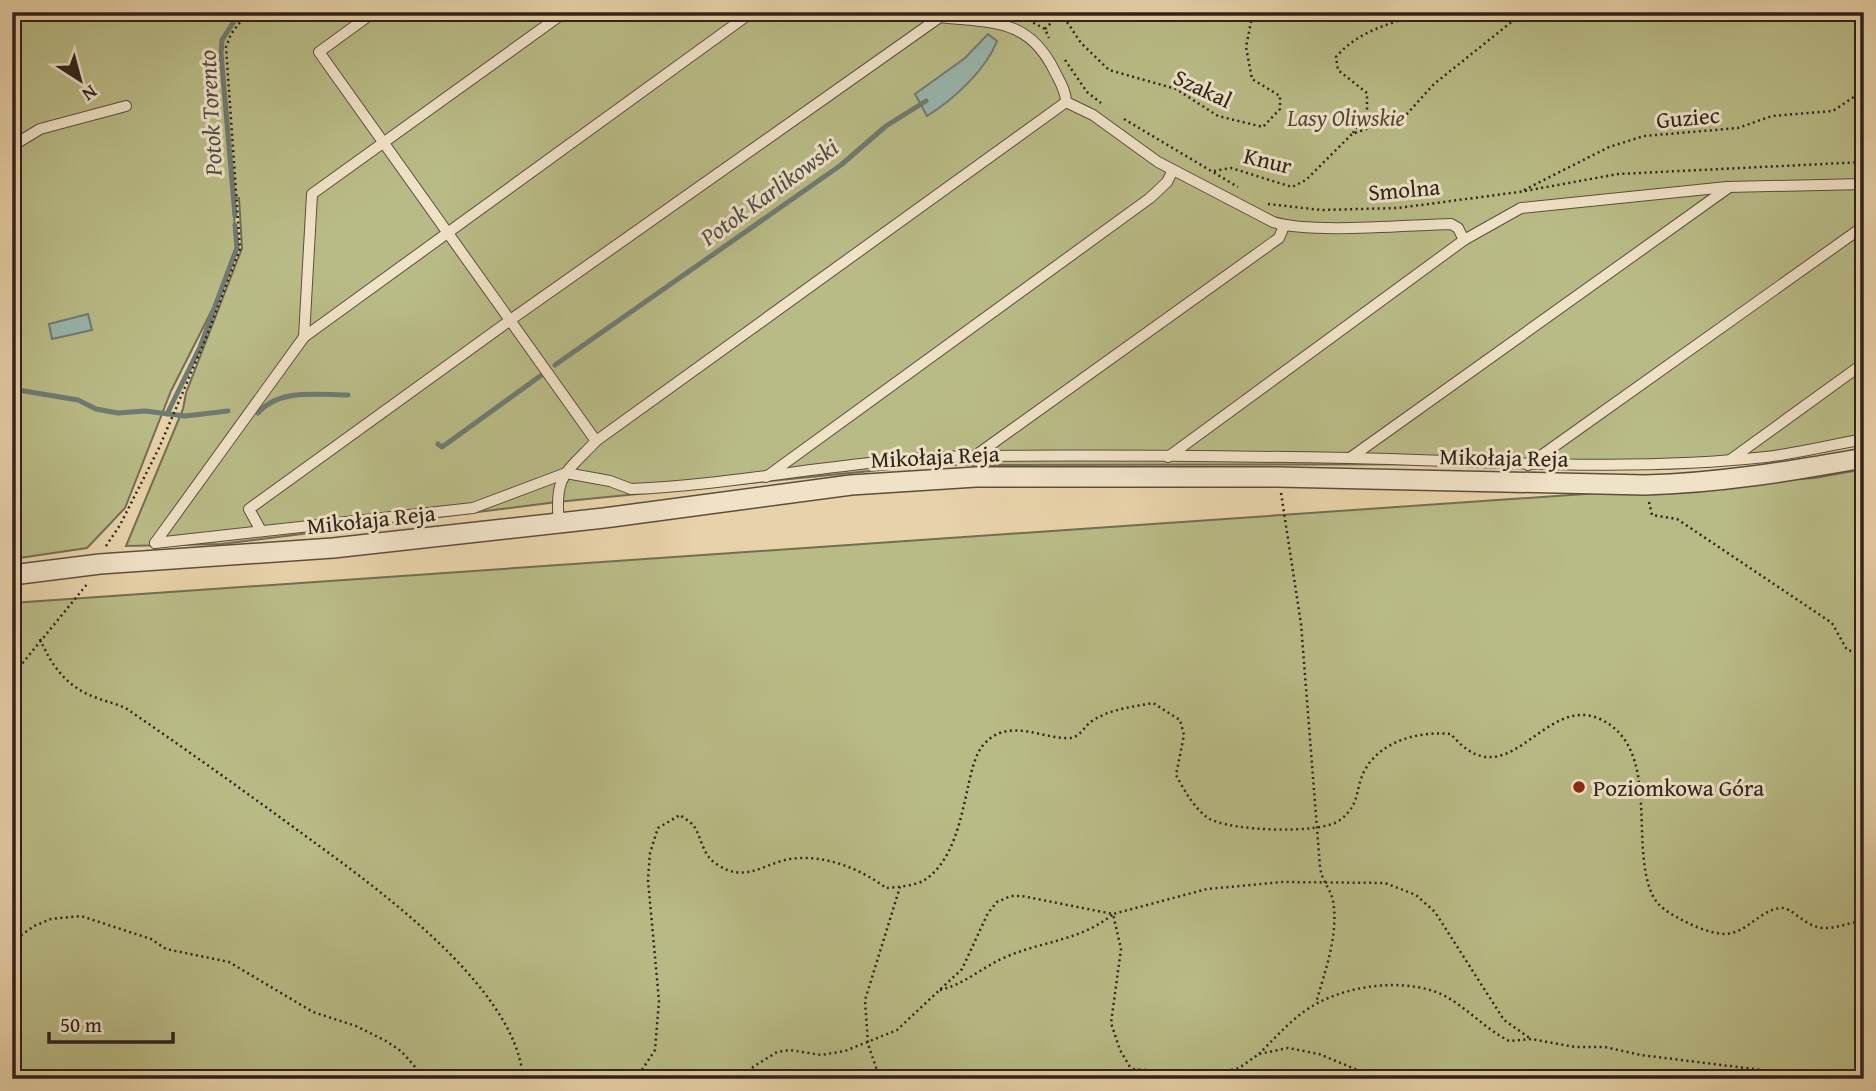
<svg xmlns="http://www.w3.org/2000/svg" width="1876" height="1091" viewBox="0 0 1876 1091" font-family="'Gentium Book Plus',serif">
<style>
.green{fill:#b9bb86;stroke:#746e51;stroke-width:2}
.water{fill:#98b6ae;stroke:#6e7b74;stroke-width:2}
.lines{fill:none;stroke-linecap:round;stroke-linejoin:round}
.stream{stroke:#6e7b74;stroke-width:5}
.service-casing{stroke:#5c4e3f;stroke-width:12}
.minor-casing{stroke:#5c4e3f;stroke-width:22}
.path{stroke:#2e221c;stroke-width:2.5;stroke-dasharray:2 3.5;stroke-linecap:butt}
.service{stroke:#f0e2c7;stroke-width:10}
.minor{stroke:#f0e2c7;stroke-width:19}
.poi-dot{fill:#8f2418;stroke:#f0e2c7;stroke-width:2.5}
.labels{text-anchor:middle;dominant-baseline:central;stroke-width:6;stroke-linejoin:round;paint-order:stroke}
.street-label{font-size:23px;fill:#2e221c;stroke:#f0e2c7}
.park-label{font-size:23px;font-style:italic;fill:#514836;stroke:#f0e2c7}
.poi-label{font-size:23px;fill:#2e221c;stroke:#f0e2c7;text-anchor:start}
.water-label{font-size:24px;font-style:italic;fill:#4e4e48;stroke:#f0e2c7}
</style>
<rect width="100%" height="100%" fill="#e8d2a9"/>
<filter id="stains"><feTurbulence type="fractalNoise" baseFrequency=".00286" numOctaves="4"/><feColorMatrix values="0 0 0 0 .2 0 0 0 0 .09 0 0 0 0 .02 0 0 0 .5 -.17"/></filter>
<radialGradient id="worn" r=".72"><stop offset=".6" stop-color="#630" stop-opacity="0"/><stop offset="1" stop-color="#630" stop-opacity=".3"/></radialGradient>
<g class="green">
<polygon points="12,12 1864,12 1864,444 1713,464 931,465 557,502 222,544 126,546 183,409 186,393 242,248 239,198 233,197 236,247 213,308 171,391 125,508 87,548 12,559"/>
<polygon points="1864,469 1864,1079 12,1079 12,603 1815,478"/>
</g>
<g class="water">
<path d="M 988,34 L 997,41 C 986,70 953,100 927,116 L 915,94 L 965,58 Z"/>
<polygon points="88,314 92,330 52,339 49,324"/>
</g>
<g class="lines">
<g class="stream">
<polyline points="235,216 221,53 222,40 240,12"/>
<polyline points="555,365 841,165 886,126 926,101"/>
<polyline points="12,389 78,400 96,409 118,413 145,411 185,416 228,411"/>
<path d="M 258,413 C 279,388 318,395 348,395"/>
<polyline points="167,414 200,347 237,248 235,225"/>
<polyline points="438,444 442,447 543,374"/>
</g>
<defs>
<g id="service">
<polyline points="374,12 319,52 596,441"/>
<polyline points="904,12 940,17"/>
<polyline points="12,146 40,129 126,106"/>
<polyline points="304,337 312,194 565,12"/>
<polyline points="975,456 1279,238 1284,226"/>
<polyline points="1168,457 1464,240 1521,208 1727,187 1864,184"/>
<polyline points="1350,458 1728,188"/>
<polyline points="1730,460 1864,363"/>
<polyline points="1528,465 1864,226"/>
<polyline points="766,477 1150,198 1167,182 1173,170"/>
<path d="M 559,524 C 554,475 565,474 596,441 L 1066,102"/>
<path d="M 260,529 L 249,509 L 509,321 L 940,17 C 993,23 1029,18 1055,72 C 1060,82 1066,91 1066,102 L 1093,115 L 1158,162 L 1273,222 C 1309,234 1408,225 1451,224 L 1458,228 L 1464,240"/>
<path d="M 155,543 L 473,508 L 566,473 L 610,481 L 631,489 C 747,484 861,457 977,456 C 1101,455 1226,456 1350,458 C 1488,461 1628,472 1766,457 C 1799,453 1831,445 1864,439"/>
<polyline points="155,543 304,337 752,12"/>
</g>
<path id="minor" d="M 12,575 L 100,564 L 333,548 L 604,518 L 851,485 L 976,477 L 1278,477 L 1645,485 C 1719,483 1791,471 1864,458"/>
</defs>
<use href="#service" class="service-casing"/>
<use href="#minor" class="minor-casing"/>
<g class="path">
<polyline points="1014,12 1045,29 1049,38"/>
<polyline points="1061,13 1081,43 1109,70 1176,89 1218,116 1263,127 1280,109 1280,96 1252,79 1246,47 1253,12"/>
<polyline points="1045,29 1060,14"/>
<polyline points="1065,60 1087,92 1101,103"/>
<polyline points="1124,119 1238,187"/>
<path d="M 1353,133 L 1367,110 L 1367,93 L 1338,70 L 1336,57 C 1359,30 1392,23 1426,12"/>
<polyline points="1214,171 1231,168 1292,187 1306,180 1352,134 1406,115 1434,84 1514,20 1551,12"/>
<polyline points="1524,190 1609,147 1644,136 1738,128 1772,116 1833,111 1864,90"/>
<polyline points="1268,204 1321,210 1398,208 1519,192 1618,174 1864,162"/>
<path d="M 1281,493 L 1301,624 L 1320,867 C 1322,882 1331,889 1333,901 C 1339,934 1325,971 1316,1003"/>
<polyline points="1649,502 1652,515 1677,519 1832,623 1847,650 1864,654"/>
<polyline points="106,546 120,525 159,448 206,338 240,249 226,47 231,34 248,12"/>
<path d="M 40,639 C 52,667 68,688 97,698 C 107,702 118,704 127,709 C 184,748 240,788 296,829 C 367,881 517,985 523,1079"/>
<polyline points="12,676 88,583"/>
<polyline points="12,942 34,926 51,919 81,916 151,939 166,949 229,962 313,1012 356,1026 386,1041 401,1051 426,1079"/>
<path d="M 940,990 C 966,984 983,966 1008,956 C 1044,941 1082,940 1113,914 L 1121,949 L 1111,1023 L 1120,1050 L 1137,1079"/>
<path d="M 1259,1054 C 1277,1036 1294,1016 1316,1004 C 1352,984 1410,977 1447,997 C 1469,1010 1486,1029 1509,1041 L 1531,1039 L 1575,1047 L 1605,1047 L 1641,1055 L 1834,1079"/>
<path d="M 636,1079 L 655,1050 L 659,1001 L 648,880 L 650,853 L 658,828 L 680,815 C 683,818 690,821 693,825 C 702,836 701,855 718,865 C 744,882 761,866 785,860 C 819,852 860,868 886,888 C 897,887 913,886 923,881 C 953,863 961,818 968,787 C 971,773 975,753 985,743 C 1009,718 1040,738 1067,738 C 1080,739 1083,727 1092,721 C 1110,709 1132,707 1153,703 L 1180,720 L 1184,735 L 1176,775 C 1184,790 1194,808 1208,818 C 1228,831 1321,835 1340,820 C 1362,803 1354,788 1366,768 C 1383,740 1420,731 1451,734 C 1508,803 1543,693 1600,719 C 1662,748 1629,843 1652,894 C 1658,908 1671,914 1684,921 C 1696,927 1710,933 1724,934 C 1747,934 1759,910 1781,908 C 1792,907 1804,926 1822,928 C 1836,929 1850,922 1864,921"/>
<polyline points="750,1079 753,1067 777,1052 790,1050 821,1055 845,1051 897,1030 962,969 988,913 997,902 1011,896 1022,896 1113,914 1207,889 1282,882 1385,883 1416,895 1435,912 1504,1020 1531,1039"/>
<polyline points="880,1079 868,1044 865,1000 900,887"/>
<polyline points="1120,1079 1132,1069 1210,1075 1239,1068 1259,1054 1288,1048 1319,1054 1379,1079"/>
</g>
<use href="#service" class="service"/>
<use href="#minor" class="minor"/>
</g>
<circle class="poi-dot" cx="1579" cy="787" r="7"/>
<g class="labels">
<g class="street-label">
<text transform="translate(1203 88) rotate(25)">Szakal</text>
<text transform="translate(1688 117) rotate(-5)">Guziec</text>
<text transform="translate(1268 160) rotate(14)">Knur</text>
<text transform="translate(1404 189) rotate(-5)">Smolna</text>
<text transform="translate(935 456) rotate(-3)">Mikołaja Reja</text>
<text transform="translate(1504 457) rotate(1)">Mikołaja Reja</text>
<text transform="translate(371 519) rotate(-6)">Mikołaja Reja</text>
</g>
<g class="park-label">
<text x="1346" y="117">Lasy Oliwskie</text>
</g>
<g class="poi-label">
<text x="1593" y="787">Poziomkowa Góra</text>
</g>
<g class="water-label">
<text transform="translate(210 113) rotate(-93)">Potok Torento</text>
<text transform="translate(769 192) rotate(-36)">Potok Karlikowski</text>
</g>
</g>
<rect width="1876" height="1091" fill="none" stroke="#e8d2a9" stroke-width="42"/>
<rect x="14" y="14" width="1848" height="1063" fill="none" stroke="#2e221c" stroke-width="3.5"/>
<rect x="21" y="21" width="1834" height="1049" fill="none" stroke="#2e221c" stroke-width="2"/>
<g transform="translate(80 80) rotate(144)" stroke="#f0e2c7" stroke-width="5" paint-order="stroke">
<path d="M0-5L12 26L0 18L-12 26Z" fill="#2e221c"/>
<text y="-10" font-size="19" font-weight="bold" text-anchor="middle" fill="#2e221c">N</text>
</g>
<path d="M49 1032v10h124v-10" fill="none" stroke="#2e221c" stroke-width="3.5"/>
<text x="60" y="1032" font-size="21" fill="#2e221c" stroke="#f0e2c7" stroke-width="5" paint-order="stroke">50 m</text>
<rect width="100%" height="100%" filter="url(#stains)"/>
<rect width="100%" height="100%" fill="url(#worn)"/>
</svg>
